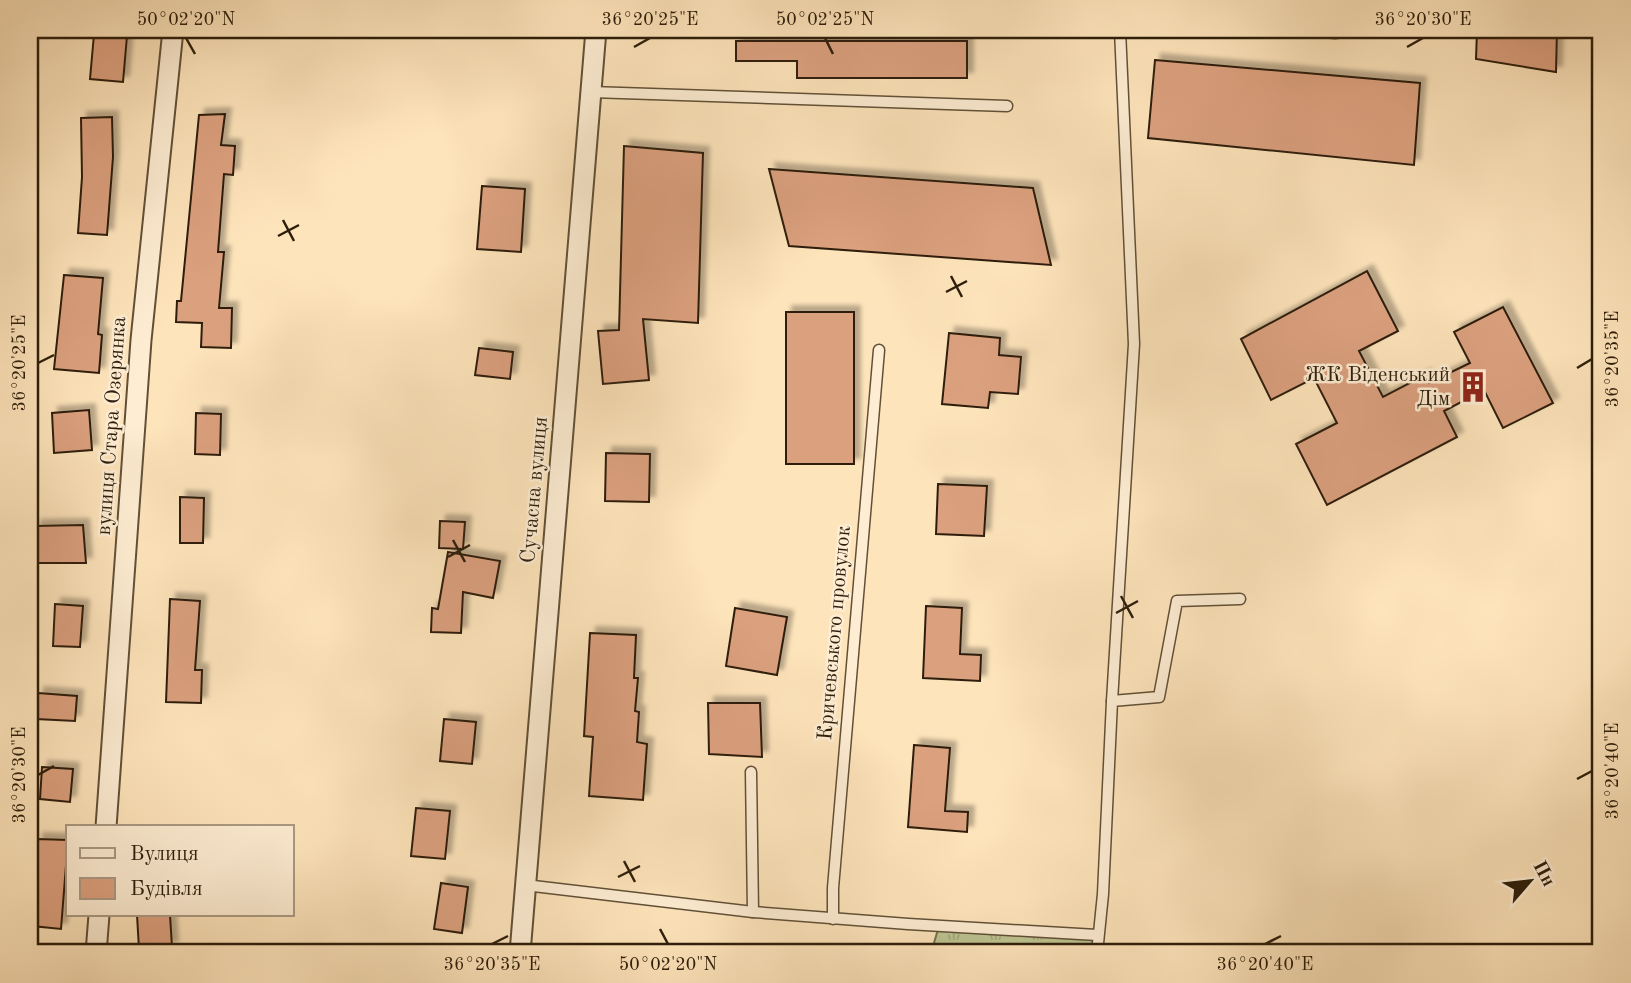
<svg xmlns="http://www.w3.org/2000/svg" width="1631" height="983" viewBox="0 0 1631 983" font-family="'Old Standard TT',serif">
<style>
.grass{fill:url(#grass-tufts);stroke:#75724e;stroke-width:2}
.building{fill:#dba07e;stroke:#2d1e0b;stroke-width:2;filter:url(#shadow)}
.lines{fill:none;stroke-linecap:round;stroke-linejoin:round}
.service-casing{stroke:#615037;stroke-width:13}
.minor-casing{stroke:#615037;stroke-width:23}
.service{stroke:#feedd3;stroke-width:10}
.minor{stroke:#feedd3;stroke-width:19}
.ticks{fill:none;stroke:#2d1e0b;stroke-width:2.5}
.labels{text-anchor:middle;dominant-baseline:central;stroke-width:5;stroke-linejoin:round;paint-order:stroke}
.poi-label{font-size:21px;fill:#2d1e0b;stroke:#feedd3;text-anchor:end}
.street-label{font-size:21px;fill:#2d1e0b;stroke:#feedd3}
.neatline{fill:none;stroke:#2d1e0b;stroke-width:2.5}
.ticks-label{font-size:18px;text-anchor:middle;fill:#2d1e0b}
</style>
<defs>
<pattern id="grass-tufts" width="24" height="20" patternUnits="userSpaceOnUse" patternTransform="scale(1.75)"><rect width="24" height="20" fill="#bdc592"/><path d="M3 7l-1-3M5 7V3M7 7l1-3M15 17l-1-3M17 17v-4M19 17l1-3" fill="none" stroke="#a3a97d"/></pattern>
<filter id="shadow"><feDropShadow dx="6" dy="-6" stdDeviation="2" flood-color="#0004"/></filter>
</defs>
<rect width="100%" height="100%" fill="#fee4bb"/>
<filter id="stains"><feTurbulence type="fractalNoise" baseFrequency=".00286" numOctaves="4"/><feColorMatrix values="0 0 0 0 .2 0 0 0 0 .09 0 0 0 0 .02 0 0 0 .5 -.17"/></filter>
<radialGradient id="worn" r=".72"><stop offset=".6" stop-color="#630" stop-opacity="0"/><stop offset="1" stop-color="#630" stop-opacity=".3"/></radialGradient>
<polygon class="grass" points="939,926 1097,935 1097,953 931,953"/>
<g class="building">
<polygon points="1477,30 1557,30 1556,72 1476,59"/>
<polygon points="94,34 127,36 123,82 90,79"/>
<polygon points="736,41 967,41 967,78 797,78 797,61 736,61"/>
<polygon points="1155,60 1420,83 1414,165 1148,138"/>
<polygon points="225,114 221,145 235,146 233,175 224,174 218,252 224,252 219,308 232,308 231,348 201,347 202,323 176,322 177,301 181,301 199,115"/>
<polygon points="112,117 113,157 107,235 78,233 82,177 81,118"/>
<polygon points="624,146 703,153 698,323 643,319 649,380 603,384 598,331 619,330"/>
<polygon points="769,169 1033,188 1051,265 789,246"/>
<polygon points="482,186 525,189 521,252 477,249"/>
<polygon points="1367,271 1398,331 1359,351 1383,397 1425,375 1429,383 1470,363 1454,332 1503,307 1553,403 1503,428 1484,390 1444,411 1457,437 1327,505 1296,444 1337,423 1314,378 1271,400 1241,339"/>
<polygon points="64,275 103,278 98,334 102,335 99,373 54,369"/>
<rect x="786" y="312" width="68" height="152"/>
<polygon points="949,333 1000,338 999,355 1021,357 1018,394 990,392 988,408 942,404"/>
<polygon points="479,348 513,352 510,379 475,375"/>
<polygon points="89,410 92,450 54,453 52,413"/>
<polygon points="196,413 221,414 220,455 195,454"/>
<polygon points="606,453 650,454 649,502 605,501"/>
<polygon points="938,484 987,486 984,536 936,534"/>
<polygon points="180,497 204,498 203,543 180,543"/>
<polygon points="440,521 465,522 463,549 439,548"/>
<polygon points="83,525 86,563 35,563 35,526"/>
<polygon points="448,552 500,561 493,598 463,592 461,633 431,632 432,608 438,609"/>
<polygon points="170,599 200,601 195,670 202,670 201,703 166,702"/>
<polygon points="55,604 83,606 80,647 53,646"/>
<polygon points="926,606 962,608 960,654 981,655 980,681 923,678"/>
<polygon points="735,608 787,617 777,675 726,666"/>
<polygon points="590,633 636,635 634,678 638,678 635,711 639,712 637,742 647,744 643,800 589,796 593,737 584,736"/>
<polygon points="38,693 77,696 75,721 36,719"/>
<polygon points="708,703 760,703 762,757 709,754"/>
<polygon points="444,719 476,722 472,764 440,761"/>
<polygon points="914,745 950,748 945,811 968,812 967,832 908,827"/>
<polygon points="42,767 73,769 70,802 40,799"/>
<polygon points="416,808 450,811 445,859 411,856"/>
<polygon points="37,839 68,840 61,929 32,926"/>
<polygon points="441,883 468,887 462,933 434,929"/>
<polygon points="137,915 170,915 172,947 139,949"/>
</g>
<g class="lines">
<defs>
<g id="service">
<polyline points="1301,30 1335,33 1359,30"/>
<polyline points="591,92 1007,106"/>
<polyline points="1112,701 1134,344 1120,30"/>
<polyline points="751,772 753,912"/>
<polyline points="525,885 753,912 908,924 1097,935"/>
<polyline points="833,919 833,888 879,350"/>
<polyline points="1097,953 1103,894 1112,701 1159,697 1177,601 1240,599"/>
</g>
<g id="minor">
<polyline points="106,827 141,340 173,30"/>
<polyline points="96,953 99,915"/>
<polyline points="520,953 596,30"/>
</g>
</defs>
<use href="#service" class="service-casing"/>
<use href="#minor" class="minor-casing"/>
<use href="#service" class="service"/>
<use href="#minor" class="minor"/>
</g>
<path class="ticks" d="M 186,38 L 195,54M 825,38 L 833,54M 634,47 L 650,38M 1407,47 L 1423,38M 283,220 L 294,241M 278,236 L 299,225M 951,276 L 962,297M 946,292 L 967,281M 38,363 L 54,355M 1577,368 L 1592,359M 453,540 L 465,562M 448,557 L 470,545M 1121,596 L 1133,618M 1116,613 L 1138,601M 38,775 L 54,766M 1577,779 L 1592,771M 624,861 L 635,882M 618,877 L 640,866M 660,929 L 668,944M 492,944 L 508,936M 1265,944 L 1281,936"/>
<defs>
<symbol id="building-bare" viewBox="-9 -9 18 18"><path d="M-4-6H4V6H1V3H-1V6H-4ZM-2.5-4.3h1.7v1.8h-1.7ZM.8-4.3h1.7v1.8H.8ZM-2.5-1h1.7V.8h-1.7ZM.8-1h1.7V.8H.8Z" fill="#8f2418" stroke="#feedd3" stroke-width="2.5" paint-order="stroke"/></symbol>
</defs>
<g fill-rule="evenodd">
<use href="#building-bare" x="1451" y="365" width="44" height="44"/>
</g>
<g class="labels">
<g class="poi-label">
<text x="1450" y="375">ЖК Віденський<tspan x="1450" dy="24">Дім</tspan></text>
</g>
<g class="street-label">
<text transform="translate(112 426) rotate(-86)">вулиця Стара Озерянка</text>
<text transform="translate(535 490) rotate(-85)">Сучасна вулиця</text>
<text transform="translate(835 633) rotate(-85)">Кричевського провулок</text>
</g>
</g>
<rect width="1631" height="983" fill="none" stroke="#fee4bb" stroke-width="77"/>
<rect x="66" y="825" width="228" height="91" fill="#feedd3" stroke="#aa9a83" stroke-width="2"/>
<rect x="80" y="848" width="35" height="10" fill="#feedd3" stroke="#aa9a83" stroke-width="2"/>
<text x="130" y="860" font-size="21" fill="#2d1e0b">Вулиця</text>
<rect x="80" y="878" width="35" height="21" fill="#dba07e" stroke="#aa9a83" stroke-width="2"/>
<text x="130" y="895" font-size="21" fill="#2d1e0b">Будівля</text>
<g transform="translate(1530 881) rotate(62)" stroke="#feedd3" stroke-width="5" paint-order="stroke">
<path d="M0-5L12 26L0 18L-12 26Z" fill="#2d1e0b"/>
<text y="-10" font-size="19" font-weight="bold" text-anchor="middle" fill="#2d1e0b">Пн</text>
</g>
<rect x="38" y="38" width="1554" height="906" class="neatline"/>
<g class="ticks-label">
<text x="186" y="25">50°02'20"N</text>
<text x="650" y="25">36°20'25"E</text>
<text x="825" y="25">50°02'25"N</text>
<text x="1423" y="25">36°20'30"E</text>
<text transform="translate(1612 359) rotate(-90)" y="6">36°20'35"E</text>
<text transform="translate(19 363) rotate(-90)" y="6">36°20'25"E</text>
<text transform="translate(1612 771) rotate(-90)" y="6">36°20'40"E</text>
<text transform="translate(19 775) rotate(-90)" y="6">36°20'30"E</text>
<text x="492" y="970">36°20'35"E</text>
<text x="668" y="970">50°02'20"N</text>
<text x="1265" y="970">36°20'40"E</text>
</g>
<rect width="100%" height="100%" filter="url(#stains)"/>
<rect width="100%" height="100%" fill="url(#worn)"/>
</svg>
